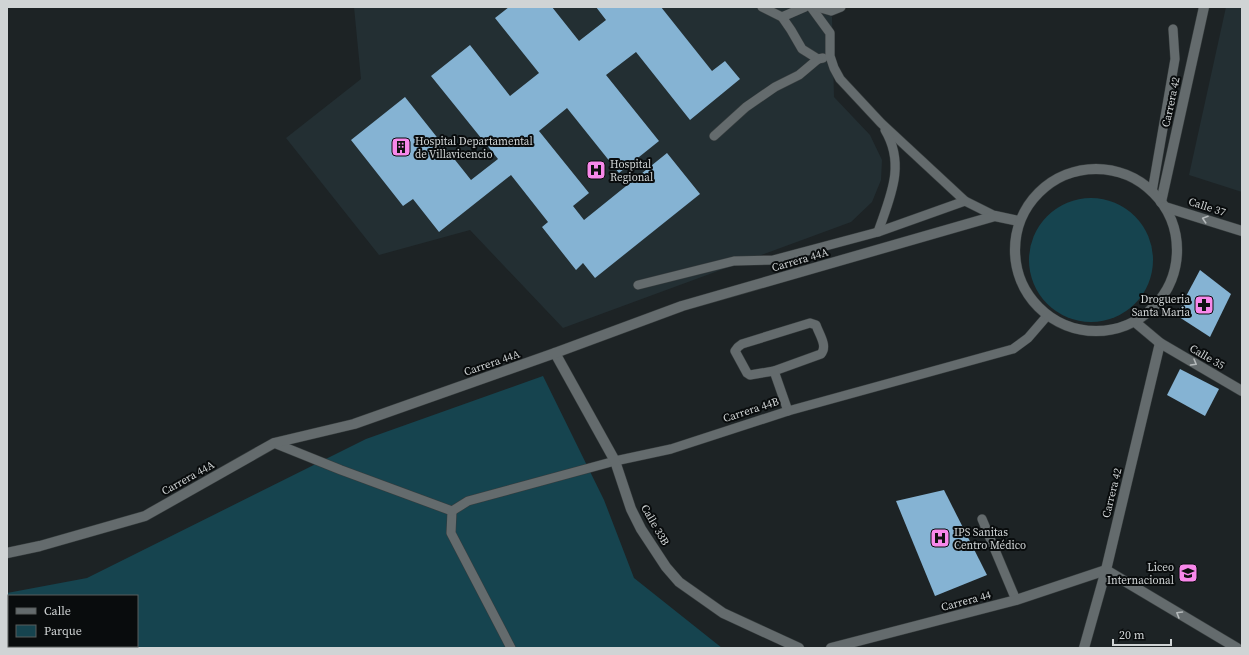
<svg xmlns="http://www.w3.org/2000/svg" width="1249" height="655" viewBox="0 0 1249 655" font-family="'Source Serif 4',serif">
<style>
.built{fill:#232f33}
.green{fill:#16444f;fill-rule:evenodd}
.building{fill:#85b3d3}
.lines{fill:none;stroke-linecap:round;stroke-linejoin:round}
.service-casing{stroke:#373d3e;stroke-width:10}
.minor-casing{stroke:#373d3e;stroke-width:11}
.tertiary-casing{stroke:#373d3e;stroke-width:11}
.service{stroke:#646b6d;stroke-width:9}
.minor{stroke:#646b6d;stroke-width:10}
.tertiary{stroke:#646b6d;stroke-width:10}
.oneway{stroke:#b5babb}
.labels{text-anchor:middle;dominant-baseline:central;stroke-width:4;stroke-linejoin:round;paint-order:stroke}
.street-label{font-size:11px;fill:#d0d4d5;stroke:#090c0d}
.poi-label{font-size:11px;fill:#d0d4d5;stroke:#090c0d;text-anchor:start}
</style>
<rect width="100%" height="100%" fill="#1d2325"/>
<g class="built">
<polygon points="354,7 823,7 832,17 834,97 870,135 882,160 881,180 872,202 851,222 563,328 470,230 379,255 286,138 361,79"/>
<polygon points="1226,7 1242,7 1242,192 1189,175"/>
</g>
<g class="green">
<circle cx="1091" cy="260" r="62"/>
<path d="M 543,376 L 604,500 L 634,578 L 722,648 L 7,648 L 7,593 L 87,578 L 366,439 ZM 9,596 L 137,596 L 137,646 L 9,646 Z"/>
</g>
<g class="building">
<polygon points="509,7 552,7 579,41 606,20 596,7 661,7 712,71 725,61 740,79 690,120 636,52 606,75 659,141 619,173 567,108 539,131 589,193 573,206 584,220 667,153 700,194 595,278 583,263 576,270 542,227 548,222 511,175 439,232 413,199 403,206 351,140 405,97 471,180 498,159 431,76 470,45 510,96 539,73 495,18"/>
<polygon points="1200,270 1231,294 1210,337 1176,315"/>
<polygon points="1180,369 1219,389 1205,416 1167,395"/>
<polygon points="944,490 987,575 935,596 896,501"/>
</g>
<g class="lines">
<defs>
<g id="service">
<polyline points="762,7 782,17 791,30 802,49 818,59 823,58"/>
<polyline points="811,7 830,33 830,56 834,68 840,79 881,123 965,201 995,216"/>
<polyline points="817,7 831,11 841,7"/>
<polyline points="782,17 805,7"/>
<polyline points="714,136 746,107 775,87 799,75 818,59"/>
<polyline points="1152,192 1175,59 1173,29"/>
<path d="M 878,232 C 890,197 906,165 885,130"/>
<polyline points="638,285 734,261 773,260 878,232 965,201"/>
<path d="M 810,323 L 816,325 C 819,334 828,346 821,354 L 774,371 L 750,375 L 747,373 L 735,351 L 738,347 L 742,344 Z"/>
<polyline points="774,371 788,411"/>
<polyline points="274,443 341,470 452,511 451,533 511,648"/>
<polyline points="452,511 468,501 615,461 671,449 788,411 1013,349 1028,338 1047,316"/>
<polyline points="982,519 1016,600"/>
</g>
<g id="minor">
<polyline points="1161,202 1204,7"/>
<polyline points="555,353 615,461 631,509 641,529 666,567 679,582 723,613 799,648"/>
<polyline points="7,553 40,546 145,516 274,443 354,424 555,353 682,306 995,216 1019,221"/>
<polyline points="831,648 1016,600 1106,570 1237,648"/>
<polyline points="1084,648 1106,570 1160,343"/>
</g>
<g id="tertiary">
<circle cx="1096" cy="250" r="81"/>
<polyline points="1165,207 1242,231"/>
<polyline points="1135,322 1160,343 1242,391"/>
</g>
</defs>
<use href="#service" class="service-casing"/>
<use href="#minor" class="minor-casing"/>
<use href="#tertiary" class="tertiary-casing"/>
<use href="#service" class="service"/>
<use href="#minor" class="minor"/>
<use href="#tertiary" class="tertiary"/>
</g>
<defs><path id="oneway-chevron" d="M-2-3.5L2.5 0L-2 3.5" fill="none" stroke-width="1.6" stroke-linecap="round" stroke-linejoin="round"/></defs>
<g class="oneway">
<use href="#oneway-chevron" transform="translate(1205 219) rotate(-162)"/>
<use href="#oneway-chevron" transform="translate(1194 363) rotate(30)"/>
<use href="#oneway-chevron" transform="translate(1179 614) rotate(-149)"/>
</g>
<defs>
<symbol id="building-square" viewBox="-11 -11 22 22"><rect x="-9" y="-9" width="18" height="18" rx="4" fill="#f888ea" stroke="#090c0d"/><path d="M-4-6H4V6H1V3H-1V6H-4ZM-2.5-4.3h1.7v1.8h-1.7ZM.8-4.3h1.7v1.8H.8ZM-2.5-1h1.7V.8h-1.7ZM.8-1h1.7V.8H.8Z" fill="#111"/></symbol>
<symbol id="hospital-square" viewBox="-11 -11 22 22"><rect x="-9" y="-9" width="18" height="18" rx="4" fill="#f888ea" stroke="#090c0d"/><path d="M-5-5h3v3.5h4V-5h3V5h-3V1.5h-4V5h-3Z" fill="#111"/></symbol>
<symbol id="pharmacy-square" viewBox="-11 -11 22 22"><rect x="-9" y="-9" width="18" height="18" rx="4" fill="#f888ea" stroke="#090c0d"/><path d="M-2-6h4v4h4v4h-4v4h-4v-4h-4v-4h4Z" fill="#111"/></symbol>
<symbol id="school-square" viewBox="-11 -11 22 22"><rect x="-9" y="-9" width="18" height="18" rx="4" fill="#f888ea" stroke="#090c0d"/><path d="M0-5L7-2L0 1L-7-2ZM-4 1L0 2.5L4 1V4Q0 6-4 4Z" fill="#111"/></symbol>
</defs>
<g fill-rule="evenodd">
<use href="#building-square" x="390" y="136" width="22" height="22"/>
<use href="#hospital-square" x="585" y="159" width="22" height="22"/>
<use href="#pharmacy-square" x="1193" y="294" width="22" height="22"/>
<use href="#hospital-square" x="929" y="527" width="22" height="22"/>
<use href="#school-square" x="1177" y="562" width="22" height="22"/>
</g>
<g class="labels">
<g class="street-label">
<text transform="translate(1171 102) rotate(-78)">Carrera 42</text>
<text transform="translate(1207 207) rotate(18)">Calle 37</text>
<text transform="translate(800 260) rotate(-16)">Carrera 44A</text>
<text transform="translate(1207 357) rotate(30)">Calle 35</text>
<text transform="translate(492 363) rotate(-19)">Carrera 44A</text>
<text transform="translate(751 410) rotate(-18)">Carrera 44B</text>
<text transform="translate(188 478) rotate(-29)">Carrera 44A</text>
<text transform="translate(1112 493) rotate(-76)">Carrera 42</text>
<text transform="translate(655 525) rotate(60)">Calle 33B</text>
<text transform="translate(966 601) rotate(-15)">Carrera 44</text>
</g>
<g class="poi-label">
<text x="415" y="141">Hospital Departamental<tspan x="415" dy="13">de Villavicencio</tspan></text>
<text x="610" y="164">Hospital<tspan x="610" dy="13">Regional</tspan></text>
<text x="1190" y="299" text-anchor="end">Drogueria<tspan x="1190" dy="13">Santa Maria</tspan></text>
<text x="954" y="532">IPS Sanitas<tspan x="954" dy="13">Centro Médico</tspan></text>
<text x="1174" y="567" text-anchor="end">Liceo<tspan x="1174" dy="13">Internacional</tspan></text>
</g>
</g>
<rect width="1249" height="655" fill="none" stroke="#d0d4d5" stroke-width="16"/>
<rect x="8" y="595" width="130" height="52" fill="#090c0d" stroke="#595c5d"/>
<rect x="16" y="608" width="20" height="6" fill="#646b6d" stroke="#595c5d"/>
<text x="44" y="615" font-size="12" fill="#d0d4d5">Calle</text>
<rect x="16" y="625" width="20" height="12" fill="#16444f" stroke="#595c5d"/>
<text x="44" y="635" font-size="12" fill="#d0d4d5">Parque</text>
<path d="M1113 639v6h58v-6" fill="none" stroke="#d0d4d5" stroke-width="2"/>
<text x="1119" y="639" font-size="12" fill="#d0d4d5" stroke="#090c0d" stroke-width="3" paint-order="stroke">20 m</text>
</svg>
